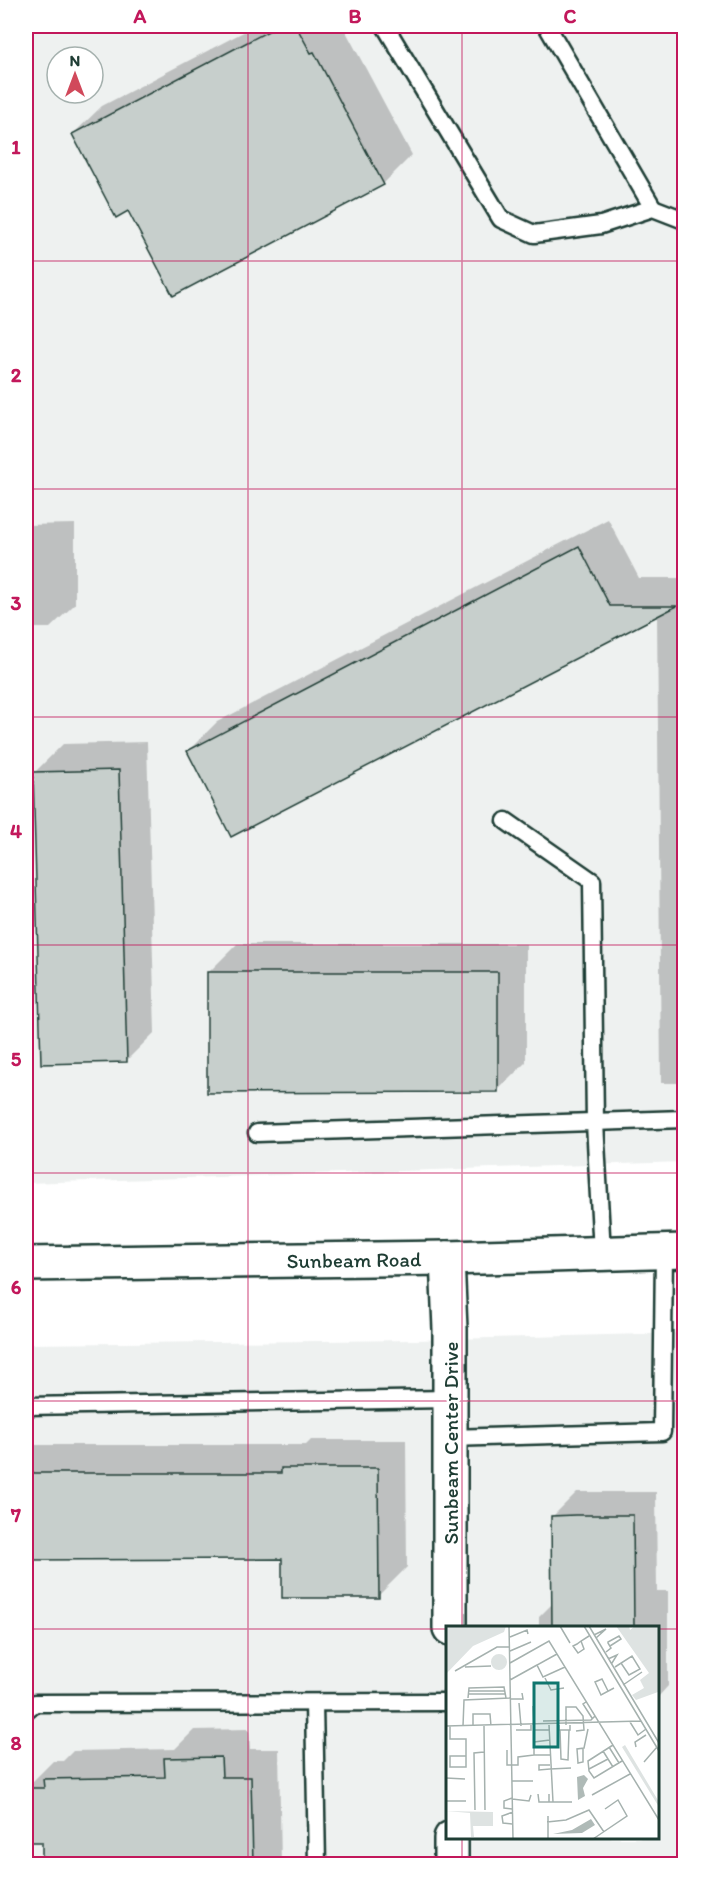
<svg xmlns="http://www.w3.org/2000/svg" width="710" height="1890" viewBox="0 0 710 1890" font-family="Itim,sans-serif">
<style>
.built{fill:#eef1f0;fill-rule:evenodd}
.shadow{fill:#0003}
.building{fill:#c7cfcc;stroke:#1f3d34;stroke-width:1.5}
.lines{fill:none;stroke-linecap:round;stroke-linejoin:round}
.service-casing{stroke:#1f3d34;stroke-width:21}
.minor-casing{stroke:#1f3d34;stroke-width:38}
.tertiary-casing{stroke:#1f3d34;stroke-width:38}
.service{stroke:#fff;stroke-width:16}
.minor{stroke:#fff;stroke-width:33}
.tertiary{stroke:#fff;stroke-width:33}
.grid{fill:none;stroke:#c2185b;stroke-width:1.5;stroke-opacity:0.55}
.labels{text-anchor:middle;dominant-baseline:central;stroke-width:5;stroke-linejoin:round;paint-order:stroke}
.street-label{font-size:21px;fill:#1f3d34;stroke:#fff}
.inset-road{fill:none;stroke:#a5b1ae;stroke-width:1.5}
.view{fill:#0f766e;fill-opacity:0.15;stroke:#0f766e;stroke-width:3}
.inset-edge{fill:none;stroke:#1f3d34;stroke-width:3}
.neatline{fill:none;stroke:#c2185b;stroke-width:2}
.grid-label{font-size:20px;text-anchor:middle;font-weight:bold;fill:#c2185b}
</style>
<rect width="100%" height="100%" fill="#fff"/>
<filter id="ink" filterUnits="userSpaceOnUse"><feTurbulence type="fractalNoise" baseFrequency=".0167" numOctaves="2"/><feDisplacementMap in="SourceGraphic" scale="12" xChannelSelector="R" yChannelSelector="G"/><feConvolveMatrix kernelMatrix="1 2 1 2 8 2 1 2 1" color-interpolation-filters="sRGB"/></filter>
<g filter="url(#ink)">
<g class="built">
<path d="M 26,26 L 684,26 L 684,1162 L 26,1183 ZM 57,57 L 93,57 L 93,93 L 57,93 Z"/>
<path d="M 684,1333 L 684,1864 L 26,1864 L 26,1344 L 416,1340 ZM 448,1628 L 658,1628 L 658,1838 L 448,1838 Z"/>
</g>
<g class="shadow">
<polygon points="255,26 343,26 412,155 383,184 129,209 73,134 102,106"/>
<polygon points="608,519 639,578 684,578 684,1083 661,1083 657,614 188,751 217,722"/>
<polygon points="75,524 75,604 50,628 26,628 26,525"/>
<polygon points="147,742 155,1032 126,1061 34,773 63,744"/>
<polygon points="237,944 526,944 526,1062 497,1091 209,972"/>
<polygon points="311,1440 406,1440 407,1567 378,1596 284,1558 26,1559 26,1445 306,1445"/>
<polygon points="577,1492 656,1492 657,1591 668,1591 668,1686 658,1697 658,1628 539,1628 539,1617 554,1602 552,1517"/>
<polygon points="249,1729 250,1749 279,1749 281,1864 44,1864 43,1841 26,1841 26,1788 53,1761 63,1761 73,1751 175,1749 194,1730"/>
</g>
<g class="building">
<polygon points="278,26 296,26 311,53 314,52 384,185 173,296 128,211 116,218 72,134"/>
<polygon points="579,546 610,606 677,606 231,837 187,751"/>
<polygon points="119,770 127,1062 41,1064 33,772"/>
<polygon points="207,972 498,972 498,1092 207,1093"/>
<polygon points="281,1468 378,1468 379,1598 282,1598 282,1559 26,1560 26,1473 281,1473"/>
<polygon points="575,1515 633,1515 634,1628 552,1628 551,1516"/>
<polygon points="221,1757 222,1777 251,1777 253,1864 42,1864 42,1842 26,1842 26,1788 44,1788 43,1779 165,1777 164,1758"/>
</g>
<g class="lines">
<defs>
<g id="service">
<polyline points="385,26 501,219 534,234 601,225 653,208 684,220"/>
<polyline points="547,26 653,208"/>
<polyline points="506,821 592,881 595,1123 602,1253"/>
<polyline points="257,1133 684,1119"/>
<polyline points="26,1406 450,1399"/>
<polyline points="450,1438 662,1432 664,1252"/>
<polyline points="314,1703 317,1864"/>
<polyline points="26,1710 35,1703 448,1702"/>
</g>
<g id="minor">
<polyline points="447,1258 450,1329 450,1628"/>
<polyline points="451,1838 451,1864"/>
</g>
<g id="tertiary">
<path id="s1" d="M 26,1264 L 447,1258 L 684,1251"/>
</g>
</defs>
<use href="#service" class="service-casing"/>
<use href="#minor" class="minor-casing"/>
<use href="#tertiary" class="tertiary-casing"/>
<use href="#service" class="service"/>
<use href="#minor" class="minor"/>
<use href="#tertiary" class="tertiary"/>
</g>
</g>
<path class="grid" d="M 248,26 L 248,1864M 462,26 L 462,1628M 26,261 L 684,261M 26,489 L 684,489M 26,717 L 684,717M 26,945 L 684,945M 26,1173 L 684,1173M 26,1401 L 684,1401M 26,1629 L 448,1629M 658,1629 L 684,1629M 462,1838 L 462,1864"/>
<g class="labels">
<g class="street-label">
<text stroke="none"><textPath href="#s1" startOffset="328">Sunbeam Road</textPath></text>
<text transform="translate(450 1443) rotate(-90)">Sunbeam Center Drive</text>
</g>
</g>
<g transform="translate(446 1626)">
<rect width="213" height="213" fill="#fff"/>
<path d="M 0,0 L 60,0 L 58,6 L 27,20 L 0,48 ZM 170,0 L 183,0 L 184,4 L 189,0 L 213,0 L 213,73 L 212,66 L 190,74 L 186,69 L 198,62 L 194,54 L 203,47 ZM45 36a8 8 0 1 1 16 0a8 8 0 1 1-16 0ZM 179,119 L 213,176 L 213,181 L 176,121 ZM 0,185 L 47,186 L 47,200 L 27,200 L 28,211 L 25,211 L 24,187 Z" fill="#dee3e2"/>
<path d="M 138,149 L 142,153 L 137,162 L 139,170 L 132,174 L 131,151 ZM 145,193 L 149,199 L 136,207 L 107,208 L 126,204 Z" fill="#afbab7"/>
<path class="inset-road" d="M 63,0 L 67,213M 114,0 L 124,17M 138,0 L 213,125M 143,0 L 213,117M 148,9 L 160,3 L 150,12M 64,11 L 81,4 L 82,8M 135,15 L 138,23 L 132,27 L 127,20 L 131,18 L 135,15 L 143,10M 64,25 L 85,16M 160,26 L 165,22 L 162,17 L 162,16 L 173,10 L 175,13 L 164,20M 111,28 L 91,39 L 97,51 L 119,41M 162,33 L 171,29 L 166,37M 64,37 L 103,15 L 213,194M 19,41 L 45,40M 169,41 L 186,30 L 194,43 L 183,49 L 175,37M 9,45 L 51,21 L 64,21M 99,52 L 105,64 L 118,62M 64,54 L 91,39M 177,59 L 196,46M 22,65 L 59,65M 162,65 L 156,53 L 149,56 L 155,69 L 168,62M 22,68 L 59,68M 22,72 L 23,62 L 58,61 L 60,72M 65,73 L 77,73 L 76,67M 140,76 L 137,78 L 146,92M 73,77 L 75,100M 87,80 L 88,104 L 104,104M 97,95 L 145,94 L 149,90M 184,96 L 192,109 L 200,103M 103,99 L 107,176M 113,99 L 113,104 L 124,104 L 124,99M 120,99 L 120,81 L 130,81 L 137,90 L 138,104 L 130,105M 0,100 L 195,95M 4,100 L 4,113 L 20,113 L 20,141 L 4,141 L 4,130 L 20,130M 17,100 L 18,74 L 64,72M 27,100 L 27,88 L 44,88 L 45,100M 38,100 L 39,184M 70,104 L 85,104 L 85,99M 114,104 L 115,133 L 122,134 L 123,104M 104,114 L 88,116 L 88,129 L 104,129M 167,119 L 142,135 L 143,145 L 148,152 L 176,135M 163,121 L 173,137M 190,121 L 189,116 L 200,109M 137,123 L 137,136 L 132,137 L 131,123 L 138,122 L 142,103M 61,124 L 61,139 L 65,139M 157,125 L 167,141M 198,136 L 211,121M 66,139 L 72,139 L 72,131 L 88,129M 104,139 L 93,139 L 93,144 L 104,143M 104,143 L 125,142M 143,143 L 162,133M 0,152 L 19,153M 66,155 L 87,155M 92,168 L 93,176 L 103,176M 103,168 L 103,176 L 126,176M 146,169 L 184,148M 66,172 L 58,175 L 58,182 L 66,183M 66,173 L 83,175 L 85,169M 0,175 L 20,175M 29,184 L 28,127 L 38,126M 101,196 L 120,194 L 143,184 L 158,206M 66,198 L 57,197 L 56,190 L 67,186M 102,213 L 102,190M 147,213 L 181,190 L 172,174 L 159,183"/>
<path class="view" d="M 88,57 L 112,57 L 112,121 L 88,121 Z"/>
<rect width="213" height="213" class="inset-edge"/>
</g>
<rect width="710" height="1890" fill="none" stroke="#fff" stroke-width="66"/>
<g transform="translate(75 75)"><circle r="28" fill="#ffffff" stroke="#a5b1ae" stroke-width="1.5"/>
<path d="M0-4.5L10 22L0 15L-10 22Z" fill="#d1495b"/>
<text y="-9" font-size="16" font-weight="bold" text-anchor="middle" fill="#1f3d34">N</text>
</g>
<rect x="33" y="33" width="644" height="1824" class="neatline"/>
<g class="grid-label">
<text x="140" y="23">A</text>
<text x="355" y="23">B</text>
<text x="570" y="23">C</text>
<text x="16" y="154">1</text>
<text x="16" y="382">2</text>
<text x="16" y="610">3</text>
<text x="16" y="838">4</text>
<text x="16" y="1066">5</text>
<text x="16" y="1294">6</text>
<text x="16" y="1522">7</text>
<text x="16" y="1750">8</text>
</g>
</svg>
